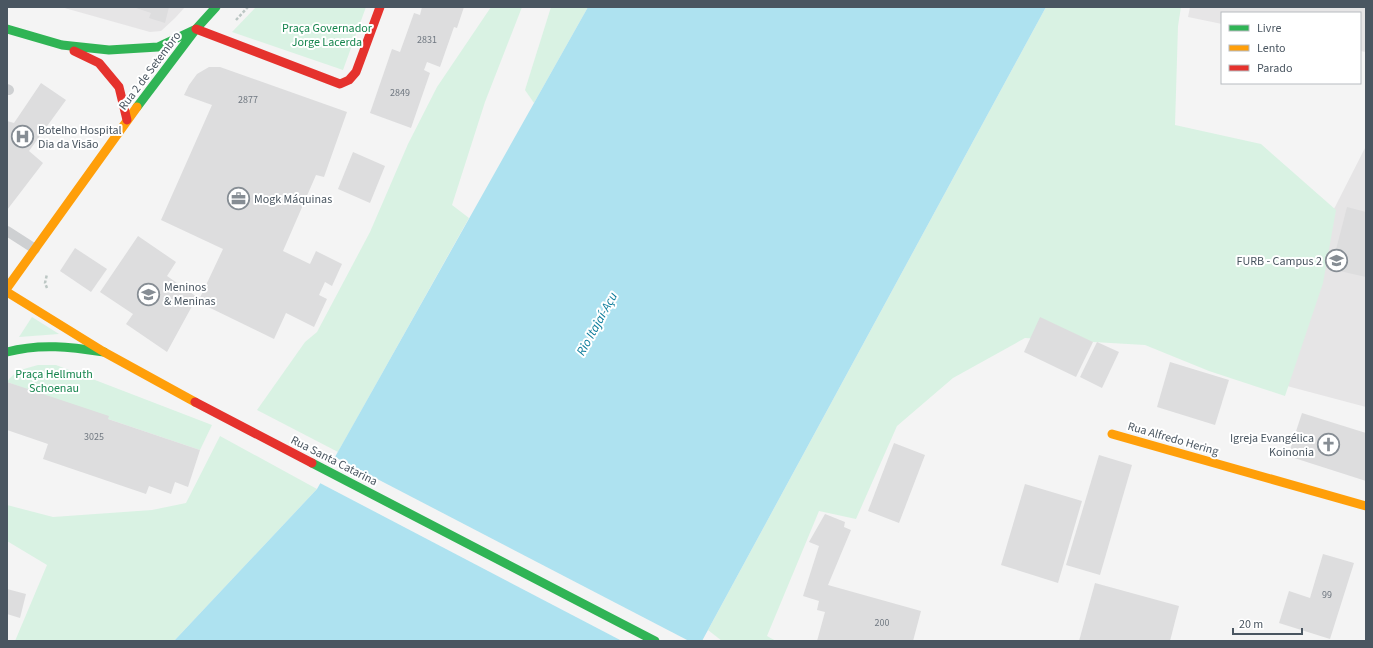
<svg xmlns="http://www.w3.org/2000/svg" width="1373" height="648" viewBox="0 0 1373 648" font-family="'Source Sans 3',sans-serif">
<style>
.education{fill:#e6e5e6}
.green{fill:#d9f2e3}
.water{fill:#aee2f0}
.pier{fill:#f4f4f4}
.building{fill:#ddddde}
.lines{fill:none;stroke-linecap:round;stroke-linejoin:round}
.path{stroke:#bcc7c4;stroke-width:2.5;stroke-dasharray:3 2;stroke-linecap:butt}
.lane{stroke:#ced0d2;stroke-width:10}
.fast{stroke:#30b455;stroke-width:9}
.slow{stroke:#ff9f0a;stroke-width:9}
.jam{stroke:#e5322d;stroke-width:9}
.labels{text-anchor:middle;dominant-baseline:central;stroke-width:4;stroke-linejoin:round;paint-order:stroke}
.number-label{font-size:10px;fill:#707881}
.park-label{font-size:12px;fill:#17864f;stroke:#fff}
.street-label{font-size:12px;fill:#4a5661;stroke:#fff}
.poi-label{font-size:12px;fill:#4a5661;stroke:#fff;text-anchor:start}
.water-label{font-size:13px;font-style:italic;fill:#0c7c9b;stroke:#fff}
</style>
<rect width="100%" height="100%" fill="#f4f4f4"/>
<g class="education">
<polygon points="61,7 185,7 175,18 161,31 150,32"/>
<polygon points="1190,7 1366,7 1366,52 1360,51 1360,13 1222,13 1222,24 1188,17"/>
<polygon points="1366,146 1366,407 1249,376"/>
</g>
<g class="green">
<polygon points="256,7 366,7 343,70 232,32"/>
<polygon points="491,7 522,7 485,102 452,205 469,218 338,452 257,410 305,342 317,332 370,232 408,144 437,87"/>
<polygon points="551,7 588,7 534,103 525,90"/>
<polygon points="1046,7 1181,7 1178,26 1175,125 1261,144 1336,210 1323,283 1285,396 1209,371 1145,345 1025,338 953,378 897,426 856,519 819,511 767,636 776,641 722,641 708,630"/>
<polygon points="32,317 59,334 19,337"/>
<path d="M 38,365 L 56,365 L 212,425 L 200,450 L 108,419 L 7,382 C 14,371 26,368 38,365 Z"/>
<polygon points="220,436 317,489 174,641 15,641 47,565 7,541 7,505 53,517 152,510 186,503"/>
</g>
<polygon class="water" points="588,7 1046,7 702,641 174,641 317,489"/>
<polygon class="pier" points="333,456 689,641 622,641 318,482"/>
<g class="building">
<polygon points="133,7 169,7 165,23 149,18 151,13"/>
<polygon points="422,7 464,7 457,28 454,27 440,67 427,62 424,70 430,73 411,128 370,113 392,49 400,52 414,13 420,15"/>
<polygon points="209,67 220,67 347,112 324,177 316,175 283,251 310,264 316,251 342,264 332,286 325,282 319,295 327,299 314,327 286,313 274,339 198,302 223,249 161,220 212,105 184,95 189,85 197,74"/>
<polygon points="41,83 66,100 29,151 43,163 7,210 7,121 14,123"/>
<polygon points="353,152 385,166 370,203 338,189"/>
<polygon points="1347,207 1366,212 1366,277 1331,269"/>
<polygon points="138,236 176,262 167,276 197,297 167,352 126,324 133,314 100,292"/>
<polygon points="75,248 107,269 91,292 60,271"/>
<polygon points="1040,317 1093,342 1076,377 1024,352"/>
<polygon points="1097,342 1119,352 1102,388 1080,377"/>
<polygon points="1170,362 1229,380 1215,425 1157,407"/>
<polygon points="7,382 109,416 108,419 200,450 188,487 175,482 171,494 149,486 146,494 43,459 48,444 7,430"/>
<polygon points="1302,413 1366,433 1366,481 1288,456"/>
<polygon points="894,443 925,455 899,523 868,511"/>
<polygon points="1099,455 1132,465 1100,575 1066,565"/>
<polygon points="1025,484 1082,501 1058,583 1001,565"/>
<polygon points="825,514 845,522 844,527 851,530 828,585 921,611 913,641 817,641 825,612 817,610 819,601 803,596 819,546 809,542"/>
<polygon points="1323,554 1354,563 1330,639 1279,623 1289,591 1310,598"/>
<polygon points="1095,583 1179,606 1170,641 1079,641"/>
<polygon points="7,589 26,594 20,618 7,614"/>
</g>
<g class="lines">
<g class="path">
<polyline points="236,20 248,7"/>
<polyline points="47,288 45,283 47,274"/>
</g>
<g class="lane">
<polyline points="7,89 9,90"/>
<polyline points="7,231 35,249"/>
</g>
<g class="fast">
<polyline points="7,29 62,45 109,50 158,47 194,30"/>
<polyline points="137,107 196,29 216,7"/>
<path d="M 7,352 C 40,343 71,347 104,352"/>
<polyline points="312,463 655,641"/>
</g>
<g class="slow">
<polyline points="7,288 137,107"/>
<polyline points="7,292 104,352 195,402"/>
<polyline points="1112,434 1366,506"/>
</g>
<g class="jam">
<polyline points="196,29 340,84 349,80 356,72 380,7"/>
<polyline points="74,51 99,63 119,87 127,120"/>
<polyline points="195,402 312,463"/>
</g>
</g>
<defs>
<symbol id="hospital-ring" viewBox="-11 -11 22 22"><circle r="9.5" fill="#fff" stroke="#868d94" stroke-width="1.5"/><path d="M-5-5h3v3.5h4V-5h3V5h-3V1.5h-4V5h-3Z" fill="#868d94"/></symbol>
<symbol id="office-ring" viewBox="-11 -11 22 22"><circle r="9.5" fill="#fff" stroke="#868d94" stroke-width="1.5"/><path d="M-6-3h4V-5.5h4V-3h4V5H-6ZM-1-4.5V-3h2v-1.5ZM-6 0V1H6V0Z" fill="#868d94"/></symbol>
<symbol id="university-ring" viewBox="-11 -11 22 22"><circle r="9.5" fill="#fff" stroke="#868d94" stroke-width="1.5"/><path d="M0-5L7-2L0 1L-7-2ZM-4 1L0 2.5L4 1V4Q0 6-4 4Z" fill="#868d94"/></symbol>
<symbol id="school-ring" viewBox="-11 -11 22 22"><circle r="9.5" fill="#fff" stroke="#868d94" stroke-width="1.5"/><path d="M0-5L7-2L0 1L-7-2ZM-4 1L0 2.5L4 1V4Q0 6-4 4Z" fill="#868d94"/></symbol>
<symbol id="church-ring" viewBox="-11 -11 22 22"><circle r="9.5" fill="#fff" stroke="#868d94" stroke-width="1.5"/><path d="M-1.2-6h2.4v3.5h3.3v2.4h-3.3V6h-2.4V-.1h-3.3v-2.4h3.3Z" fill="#868d94"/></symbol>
</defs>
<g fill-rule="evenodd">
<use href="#hospital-ring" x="10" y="124" width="25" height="25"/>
<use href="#office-ring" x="226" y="186" width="25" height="25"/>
<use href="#university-ring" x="1324" y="248" width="25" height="25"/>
<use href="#school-ring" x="136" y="282" width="25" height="25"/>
<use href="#church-ring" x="1316" y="432" width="25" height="25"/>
</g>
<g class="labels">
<g class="number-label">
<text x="427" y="40">2831</text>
<text x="400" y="93">2849</text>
<text x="248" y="100">2877</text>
<text x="94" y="437">3025</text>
<text x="1327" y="595">99</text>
<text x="882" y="623">200</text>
</g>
<g class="park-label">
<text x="327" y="28">Praça Governador<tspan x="327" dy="14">Jorge Lacerda</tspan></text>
<text x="54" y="374">Praça Hellmuth<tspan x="54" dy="14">Schoenau</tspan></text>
</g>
<g class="street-label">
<text transform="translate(150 71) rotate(-53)">Rua 2 de Setembro</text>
<text transform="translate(1173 439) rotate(16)">Rua Alfredo Hering</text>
<text transform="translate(334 461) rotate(27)">Rua Santa Catarina</text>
</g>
<g class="poi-label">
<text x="38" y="130">Botelho Hospital<tspan x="38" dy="14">Dia da Visão</tspan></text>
<text x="254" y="199">Mogk Máquinas</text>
<text x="1322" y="261" text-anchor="end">FURB - Campus 2</text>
<text x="164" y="287">Meninos<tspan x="164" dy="14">&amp; Meninas</tspan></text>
<text x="1314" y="438" text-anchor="end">Igreja Evangélica<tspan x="1314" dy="14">Koinonia</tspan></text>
</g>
<g class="water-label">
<text transform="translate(597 324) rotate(-61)">Rio Itajaí-Açu</text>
</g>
</g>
<rect width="1373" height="648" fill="none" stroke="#4a5661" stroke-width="16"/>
<rect x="1221" y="12" width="140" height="72" fill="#ffffff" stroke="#b7bbc0"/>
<rect x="1229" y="25" width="20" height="6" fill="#30b455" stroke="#b7bbc0"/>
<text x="1257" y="32" font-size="12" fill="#4a5661">Livre</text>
<rect x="1229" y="45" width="20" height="6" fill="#ff9f0a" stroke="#b7bbc0"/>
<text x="1257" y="52" font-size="12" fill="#4a5661">Lento</text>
<rect x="1229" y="65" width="20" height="6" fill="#e5322d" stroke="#b7bbc0"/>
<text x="1257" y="72" font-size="12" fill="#4a5661">Parado</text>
<path d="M1233 628v6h69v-6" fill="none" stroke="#4a5661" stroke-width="2"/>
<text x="1239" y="628" font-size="12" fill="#4a5661" stroke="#ffffff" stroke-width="3" paint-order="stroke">20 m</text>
</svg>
